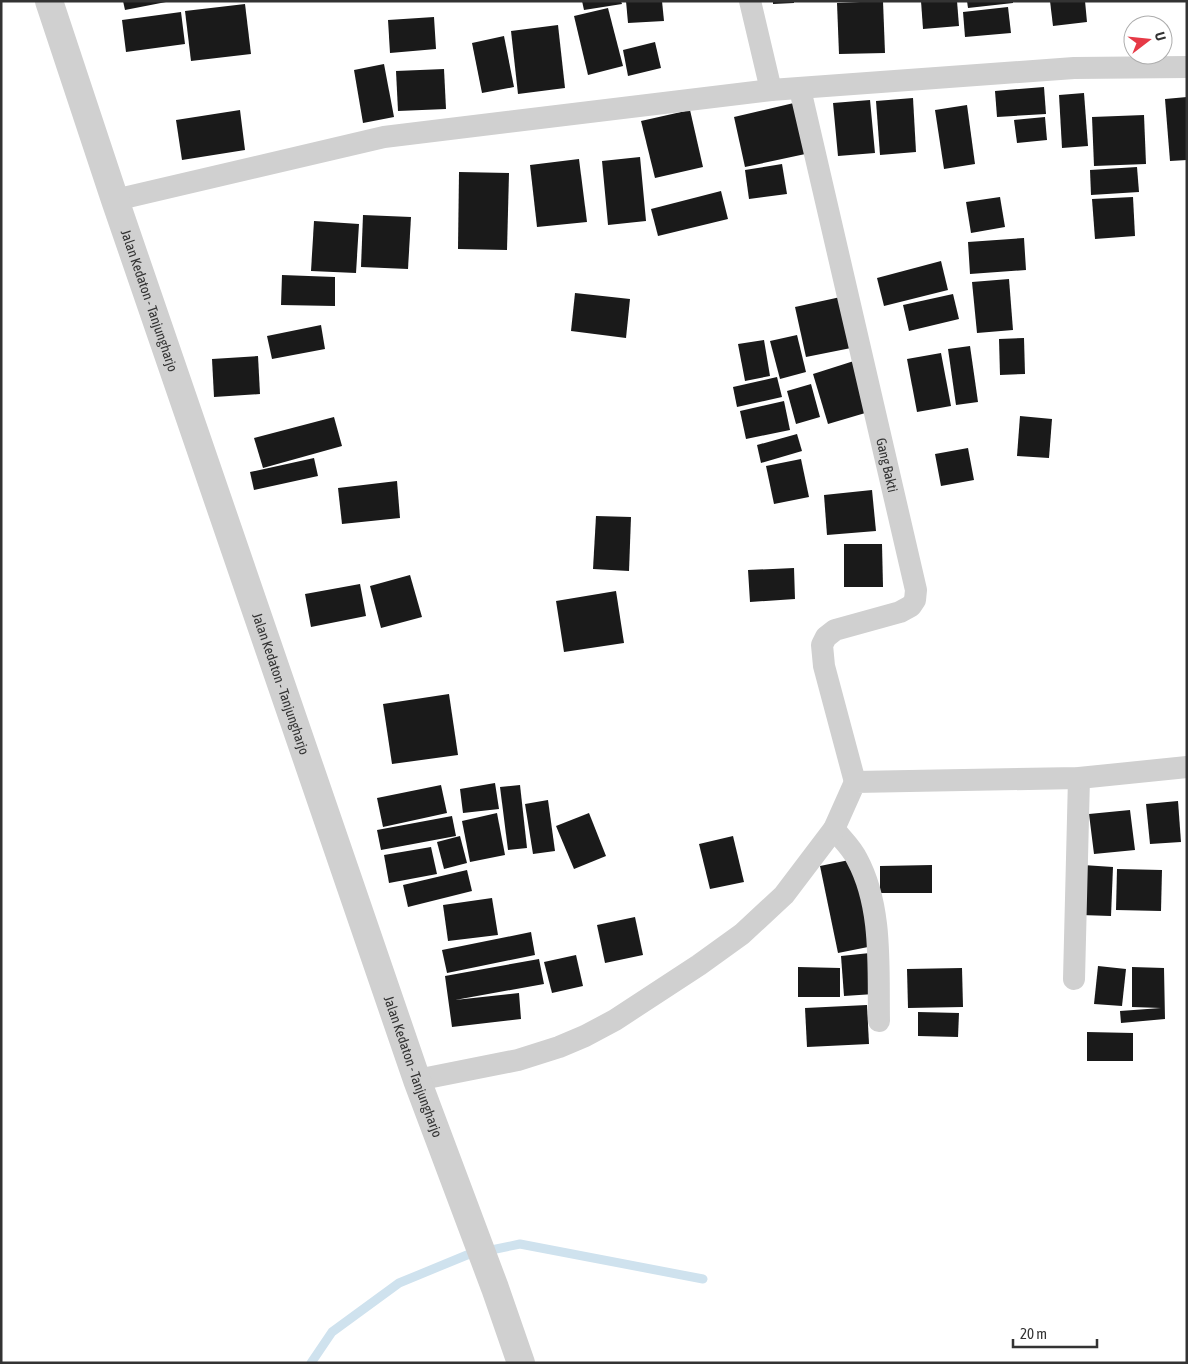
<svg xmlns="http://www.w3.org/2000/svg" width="1188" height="1364" viewBox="0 0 1188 1364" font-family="'Asap Condensed',sans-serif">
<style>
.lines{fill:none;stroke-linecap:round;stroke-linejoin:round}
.stream{stroke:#cfe2ee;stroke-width:9}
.building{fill:#1a1a1a}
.minor{stroke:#d0d0d0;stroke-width:22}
.tertiary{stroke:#d0d0d0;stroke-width:28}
.labels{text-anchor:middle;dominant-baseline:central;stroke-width:5;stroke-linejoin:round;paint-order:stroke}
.street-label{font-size:14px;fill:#333;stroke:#fff}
</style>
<rect width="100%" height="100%" fill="#fff"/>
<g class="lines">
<polyline class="stream" points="311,1363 332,1332 399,1283 467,1255 520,1244 703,1279"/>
</g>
<g class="building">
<polygon points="123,1 166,1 166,2 125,10"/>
<polygon points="582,1 621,1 622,4 584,10"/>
<polygon points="626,1 662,1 664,21 628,23"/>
<polygon points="773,1 794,1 794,3 773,4"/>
<polygon points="883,1 885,53 839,54 837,3"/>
<polygon points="921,1 957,1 959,26 923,29"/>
<polygon points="967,1 1013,1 1013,3 968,8"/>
<polygon points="1050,1 1085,1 1087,22 1053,26"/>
<polygon points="245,4 251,54 191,61 185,11"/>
<polygon points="1008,7 1011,33 965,37 963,12"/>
<polygon points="608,8 623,66 588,75 574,16"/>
<polygon points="181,12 185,44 126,52 122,20"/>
<polygon points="434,17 436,49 390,53 388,20"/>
<polygon points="558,25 565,88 518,94 511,31"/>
<polygon points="504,36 514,87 482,93 472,43"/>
<polygon points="655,42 661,68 628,76 623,50"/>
<polygon points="384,64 394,117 363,123 354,70"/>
<polygon points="444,69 446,109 398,111 396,71"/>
<polygon points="1044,87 1046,114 997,117 995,91"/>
<polygon points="1084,93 1088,146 1062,148 1059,95"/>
<polygon points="1187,97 1187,160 1170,161 1165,99"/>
<polygon points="913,98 916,152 880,155 876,101"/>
<polygon points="870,100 875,153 838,156 833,103"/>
<polygon points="798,102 810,153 745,167 734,117"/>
<polygon points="967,105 975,164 944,169 935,110"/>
<polygon points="240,110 245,150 182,160 176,120"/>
<polygon points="690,110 703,167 655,178 641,121"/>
<polygon points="1144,115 1146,164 1094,166 1092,117"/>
<polygon points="1045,117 1047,140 1017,143 1014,120"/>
<polygon points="640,157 646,221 608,225 602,161"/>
<polygon points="579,159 587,222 537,227 530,165"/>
<polygon points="782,164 787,194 749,199 745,170"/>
<polygon points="1137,167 1139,192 1091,195 1090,170"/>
<polygon points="459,172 509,173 507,250 458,249"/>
<polygon points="721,191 728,219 658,236 651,209"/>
<polygon points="1000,197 1005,227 971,233 966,202"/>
<polygon points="1133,197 1135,236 1095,239 1092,199"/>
<polygon points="363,215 411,217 408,269 361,267"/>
<polygon points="314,221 359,224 356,273 311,271"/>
<polygon points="1024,238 1026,270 970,274 968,242"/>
<polygon points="941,261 948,290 884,306 877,278"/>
<polygon points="282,275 335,277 335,306 281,305"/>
<polygon points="1009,279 1013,330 977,333 972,282"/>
<polygon points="575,293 630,299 626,338 571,331"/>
<polygon points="953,294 959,319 909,331 903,305"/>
<polygon points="845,296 856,347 806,357 795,307"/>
<polygon points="321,325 325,349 272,359 267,336"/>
<polygon points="797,335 806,372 780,379 770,341"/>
<polygon points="1024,338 1025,374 1000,375 999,339"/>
<polygon points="764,340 770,376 745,381 738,344"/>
<polygon points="970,346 978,402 956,405 948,349"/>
<polygon points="941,353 951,406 917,412 907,359"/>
<polygon points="258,356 260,394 214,397 212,359"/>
<polygon points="857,360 872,411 828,424 813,374"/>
<polygon points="777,377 782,397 737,407 733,387"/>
<polygon points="811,384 820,417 796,424 787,391"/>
<polygon points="784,401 790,430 746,439 740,411"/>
<polygon points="1020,416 1052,419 1049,458 1017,456"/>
<polygon points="334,417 342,446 263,468 254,438"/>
<polygon points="797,434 802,451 761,463 757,445"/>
<polygon points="968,448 974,480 941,486 935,454"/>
<polygon points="314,458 318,476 254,490 250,472"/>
<polygon points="801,459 809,497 774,504 766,466"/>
<polygon points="397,481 400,518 342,524 338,488"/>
<polygon points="872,490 876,531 827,535 824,495"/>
<polygon points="596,516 631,517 629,571 593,569"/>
<polygon points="844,544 882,544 883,587 844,587"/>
<polygon points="794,568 795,599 750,602 748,570"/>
<polygon points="410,575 422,617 381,628 370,586"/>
<polygon points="360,584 366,616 311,627 305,594"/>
<polygon points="616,591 624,643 564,652 556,601"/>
<polygon points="449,694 458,755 392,764 383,704"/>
<polygon points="495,783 499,809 463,813 460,789"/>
<polygon points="441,785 447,813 383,827 377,798"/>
<polygon points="520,785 527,848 508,850 500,787"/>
<polygon points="548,800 555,851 533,854 525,804"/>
<polygon points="1178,801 1181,842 1150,844 1146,804"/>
<polygon points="1130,810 1135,850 1094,854 1089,814"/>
<polygon points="497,813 505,855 470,862 462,821"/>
<polygon points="589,813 606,856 574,869 556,826"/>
<polygon points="452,816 456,836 381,850 377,830"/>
<polygon points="460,836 467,863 444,869 437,842"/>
<polygon points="733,836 744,882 710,889 699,844"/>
<polygon points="431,847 437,874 389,883 384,855"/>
<polygon points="854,859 873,946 838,953 820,866"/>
<polygon points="932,865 932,893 880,893 880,866"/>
<polygon points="1083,865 1113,867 1111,916 1081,915"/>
<polygon points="1117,869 1162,870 1161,911 1116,910"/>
<polygon points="467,870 472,891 408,907 403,885"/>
<polygon points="492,898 498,935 448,941 443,905"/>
<polygon points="635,917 643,955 605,963 597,925"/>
<polygon points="531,932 535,955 447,973 442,950"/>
<polygon points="870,953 874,994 844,996 841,956"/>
<polygon points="576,955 583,986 552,993 544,962"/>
<polygon points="539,959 544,984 455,1000 519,993 521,1019 452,1027 445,976"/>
<polygon points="1098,966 1126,969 1122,1006 1094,1004"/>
<polygon points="798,967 840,968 840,997 798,997"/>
<polygon points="1132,967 1164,968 1165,1019 1121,1023 1120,1011 1161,1008 1132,1007"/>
<polygon points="962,968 963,1007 908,1008 907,969"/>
<polygon points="867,1005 869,1044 807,1047 805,1008"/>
<polygon points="918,1012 959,1013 958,1037 918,1036"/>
<polygon points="1087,1032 1133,1033 1133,1061 1087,1061"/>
</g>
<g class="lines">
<g class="minor">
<polyline points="750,1 771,90"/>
<path id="s1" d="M 800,89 L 916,590 L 915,600 L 911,606 L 900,612 L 835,630 L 826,637 L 822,645 L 824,666 L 855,782"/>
<polyline points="115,200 384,137 771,90 1074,68 1187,67"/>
<path d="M 834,829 C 841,838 852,848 857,859 C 883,907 878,968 879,1021"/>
<polyline points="1074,979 1079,778"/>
<polyline points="417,1080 518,1060 559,1047 585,1036 615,1020 699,965 742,934 784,895 834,829 855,782 1079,778 1187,767"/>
</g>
<path class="tertiary" id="s2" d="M 49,1 L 115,200 L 417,1080 L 495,1288 L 521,1363"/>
</g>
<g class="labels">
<g class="street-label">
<text stroke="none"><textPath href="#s2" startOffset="316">Jalan Kedaton - Tanjungharjo</textPath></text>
<text stroke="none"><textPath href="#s1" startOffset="386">Gang Bakti</textPath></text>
<text stroke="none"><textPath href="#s2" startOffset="721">Jalan Kedaton - Tanjungharjo</textPath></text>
<text stroke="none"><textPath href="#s2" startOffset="1126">Jalan Kedaton - Tanjungharjo</textPath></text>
</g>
</g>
<rect width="1188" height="1364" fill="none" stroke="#333333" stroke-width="5"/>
<g transform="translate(1148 40) rotate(74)"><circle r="24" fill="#ffffff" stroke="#adadad"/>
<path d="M0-4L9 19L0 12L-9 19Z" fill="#e63946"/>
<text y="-8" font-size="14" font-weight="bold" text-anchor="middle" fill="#333333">U</text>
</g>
<path d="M1013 1339v8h84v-8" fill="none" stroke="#333333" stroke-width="2.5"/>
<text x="1020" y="1339" font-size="15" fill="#333333" stroke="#ffffff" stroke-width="4" paint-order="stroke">20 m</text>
</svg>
